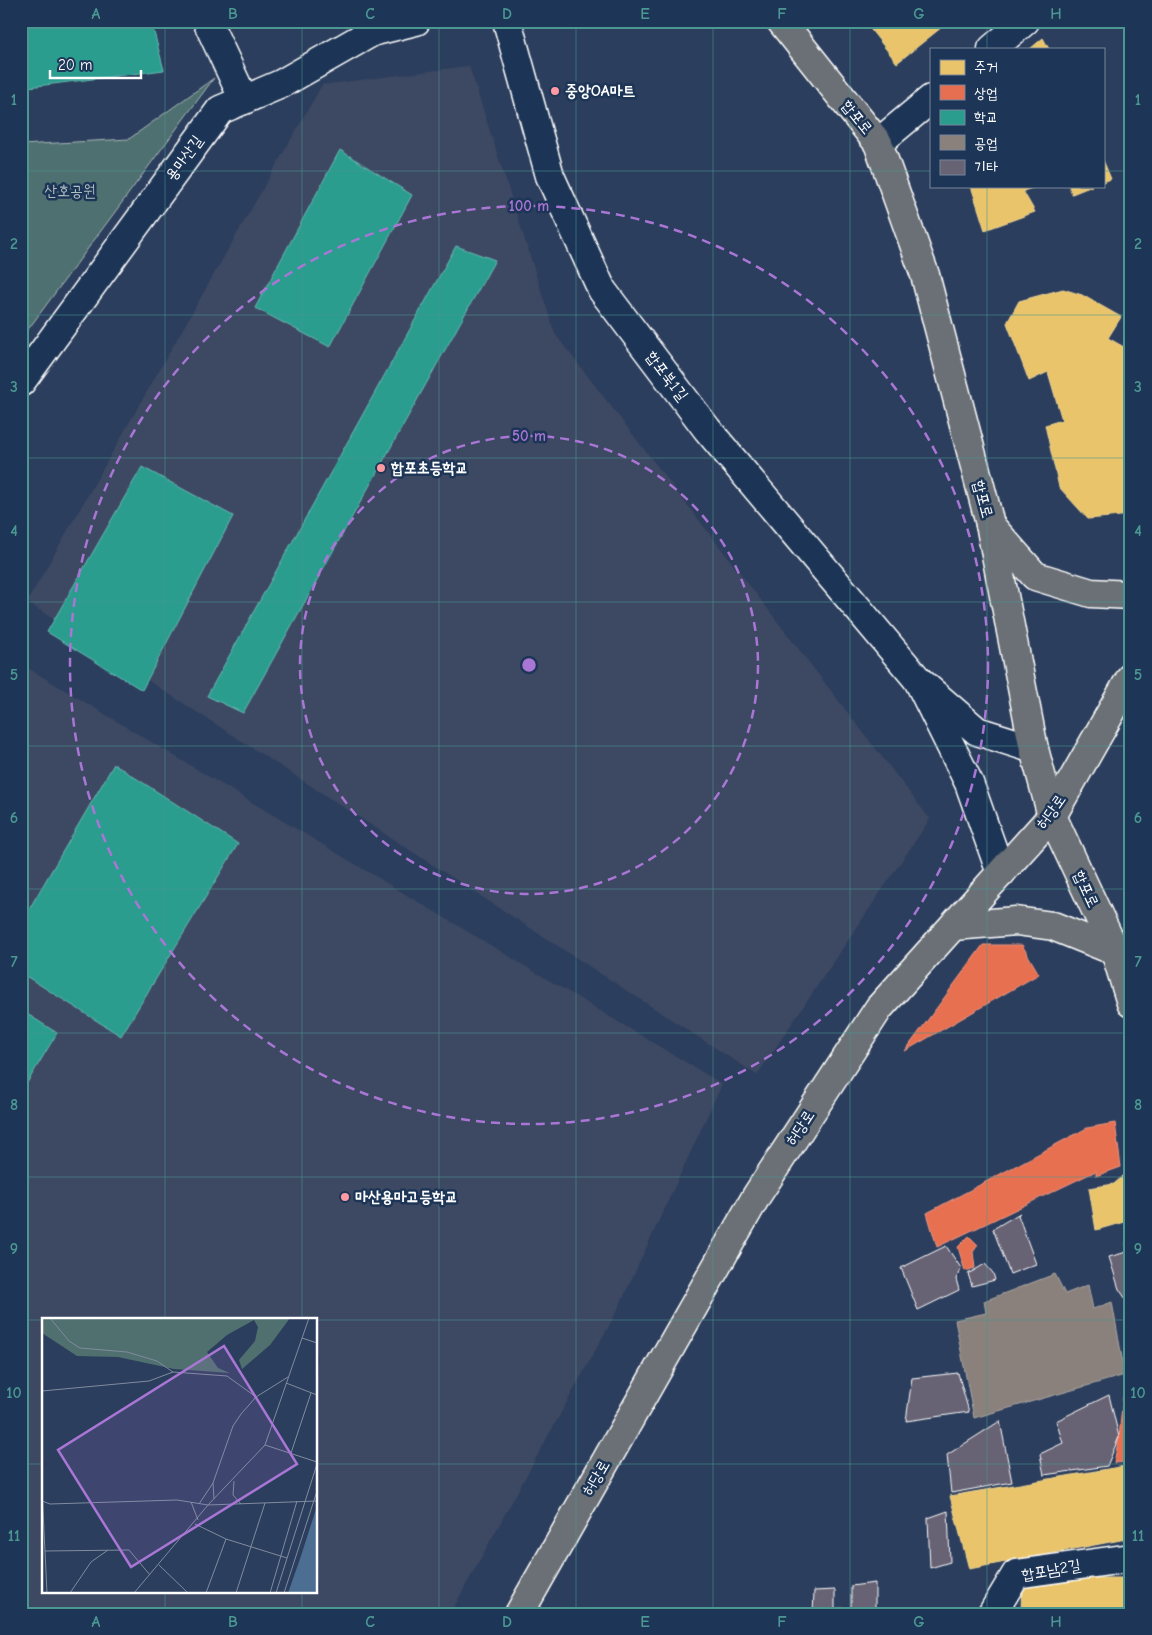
<svg xmlns="http://www.w3.org/2000/svg" width="1152" height="1635" viewBox="0 0 1152 1635" font-family="'Comic Neue','Poor Story',sans-serif">
<style>
.built{fill:#3e4964;fill-rule:evenodd}
.green{fill:#507070;stroke:#a8b8b8}
.homes{fill:#e9c46a;stroke:#f0d697}
.shops{fill:#e76f51;stroke:#ee9a85}
.schools{fill:#2a9d8f;stroke:#6abab1}
.industry{fill:#8a817c;stroke:#ada7a3}
.building{fill:#676274;stroke:#fff}
.lines{fill:none;stroke-linecap:round;stroke-linejoin:round}
.minor-casing{stroke:#fff;stroke-width:31}
.major-casing{stroke:#fff;stroke-width:31}
.minor{stroke:#1d3557;stroke-width:28}
.major{stroke:#6a7074;stroke-width:28}
.grid{fill:none;stroke:#4b9892;stroke-width:1;stroke-opacity:0.55}
.ring{fill:none;stroke:#a976d5;stroke-width:2.5;stroke-dasharray:9 6}
.poi-dot{fill:#ff9aa2;stroke:#1d3557;stroke-width:2}
.labels{text-anchor:middle;dominant-baseline:central;stroke-width:5;stroke-linejoin:round;paint-order:stroke}
.poi-label{font-size:16px;font-weight:bold;fill:#fff;stroke:#1d3557;text-anchor:start}
.street-label{font-size:16px;fill:#fff;stroke:#1d3557}
.park-label{font-size:16px;fill:#b0bfbf;stroke:#1d3557}
.inset-road{fill:none;stroke:#808b9e;stroke-width:1}
.view{fill:#a976d5;fill-opacity:0.15;stroke:#a976d5;stroke-width:2.5}
.inset-edge{fill:none;stroke:#fff;stroke-width:2.5}
.centre{fill:#a976d5;stroke:#1d3557;stroke-width:2.5}
.ring-label{font-size:15px;text-anchor:middle;font-weight:bold;fill:#a976d5;stroke:#1d3557;stroke-width:5;stroke-linejoin:round;paint-order:stroke}
.neatline{fill:none;stroke:#4b9892;stroke-width:2}
.grid-label{font-size:16px;text-anchor:middle;font-weight:bold;fill:#4b9892}
</style>
<rect width="100%" height="100%" fill="#2c3e5d"/>
<filter id="ink" filterUnits="userSpaceOnUse"><feTurbulence type="fractalNoise" baseFrequency=".02" numOctaves="2"/><feDisplacementMap in="SourceGraphic" scale="10" xChannelSelector="R" yChannelSelector="G"/><feConvolveMatrix kernelMatrix="1 2 1 2 8 2 1 2 1" color-interpolation-filters="sRGB"/></filter>
<g filter="url(#ink)">
<g class="built">
<polygon points="469,66 555,334 930,819 757,1075 27,602 322,85"/>
<path d="M 21,664 L 722,1084 L 617,1311 L 450,1614 L 21,1614 ZM 44,1319 L 316,1319 L 316,1591 L 44,1591 Z"/>
</g>
<polygon class="green" points="214,78 21,339 21,145 129,139"/>
<g class="homes">
<polygon points="864,21 946,21 947,23 897,63"/>
<polygon points="1043,38 1049,49 1030,49"/>
<polygon points="1103,160 1111,179 1103,182"/>
<polygon points="971,186 1039,186 1023,191 1035,212 985,230"/>
<polygon points="1069,186 1092,186 1072,194"/>
<polygon points="1063,289 1082,295 1121,317 1108,338 1131,351 1131,515 1088,519 1059,487 1045,425 1062,420 1048,372 1029,381 1007,323 1019,301"/>
<polygon points="1131,1169 1131,1220 1096,1230 1089,1188 1114,1184"/>
<polygon points="1131,1465 1131,1538 969,1569 950,1496"/>
<polygon points="1022,1578 1131,1578 1131,1614 1021,1614"/>
</g>
<g class="shops">
<polygon points="983,945 1022,945 1039,974 905,1051"/>
<polygon points="1115,1123 1121,1167 1096,1176 1096,1171 937,1247 927,1213 1087,1128"/>
<polygon points="969,1236 978,1245 973,1252 975,1268 965,1271 958,1247"/>
<polygon points="1131,1392 1131,1462 1114,1463 1119,1437 1123,1397"/>
<rect x="839" y="1608" width="9" height="6"/>
</g>
<g class="schools">
<polygon points="21,21 151,21 164,70 21,88"/>
<polygon points="340,150 412,195 330,347 255,308"/>
<polygon points="456,246 495,260 243,713 207,696"/>
<polygon points="142,467 233,516 142,690 47,632"/>
<polygon points="114,764 238,844 121,1036 21,973 21,923"/>
<polygon points="21,1010 57,1033 21,1093"/>
</g>
<polygon class="industry" points="1055,1274 1065,1294 1088,1285 1093,1309 1112,1302 1125,1375 974,1418 955,1320 986,1313 984,1301"/>
<g class="building">
<polygon points="1020,1213 1018,1215 1036,1264 1010,1274 993,1229"/>
<polygon points="1131,1241 1131,1300 1128,1302 1119,1289 1109,1257 1127,1252 1126,1242"/>
<polygon points="946,1246 961,1268 956,1279 959,1290 918,1310 901,1268"/>
<polygon points="985,1264 993,1273 995,1280 972,1286 968,1274"/>
<polygon points="958,1373 969,1412 906,1421 912,1378"/>
<polygon points="1109,1395 1119,1437 1107,1466 1044,1475 1040,1454 1063,1443 1056,1421"/>
<polygon points="1000,1421 1012,1482 951,1493 947,1455"/>
<polygon points="948,1511 950,1562 930,1568 928,1518"/>
<polygon points="875,1583 875,1608 867,1611 867,1614 851,1614 851,1586"/>
<polygon points="835,1590 835,1614 813,1614 814,1591"/>
</g>
<g class="lines">
<defs>
<g id="minor">
<polyline points="207,21 244,100"/>
<polyline points="507,21 550,176 602,290 707,429 918,680"/>
<polyline points="992,49 1025,21"/>
<polyline points="878,143 931,99"/>
<polyline points="21,382 220,110 281,84 372,32 416,21"/>
<polyline points="1001,873 969,783 918,680 977,731 1034,749"/>
<polyline points="992,1614 1016,1574 1131,1558"/>
</g>
<g id="major">
<polyline points="781,21 878,143 925,275 990,524 1034,749 1052,816 1115,951 1131,1003"/>
<polyline points="990,525 1035,576 1091,593 1131,595"/>
<polyline points="953,926 1016,921 1053,926 1115,951"/>
<polyline points="519,1614 757,1195 879,1008 1052,816 1131,677"/>
</g>
</defs>
<use href="#minor" class="minor-casing"/>
<use href="#major" class="major-casing"/>
<use href="#minor" class="minor"/>
<use href="#major" class="major"/>
</g>
</g>
<path class="grid" d="M 165,21 L 165,1319M 302,21 L 302,1319M 439,21 L 439,1614M 576,21 L 576,1614M 713,21 L 713,1614M 850,21 L 850,1614M 987,21 L 987,49M 21,171 L 931,171M 1103,171 L 1131,171M 987,186 L 987,1614M 21,315 L 1131,315M 21,458 L 1131,458M 21,602 L 1131,602M 21,746 L 1131,746M 21,889 L 1131,889M 21,1033 L 1131,1033M 21,1177 L 1131,1177M 21,1320 L 44,1320M 316,1320 L 1131,1320M 21,1464 L 44,1464M 316,1464 L 1131,1464M 165,1591 L 165,1614M 302,1591 L 302,1614"/>
<g class="ring">
<circle cx="529" cy="665" r="229"/>
<circle cx="529" cy="665" r="459"/>
</g>
<g class="poi-dot">
<circle cx="555" cy="91" r="5"/>
<circle cx="381" cy="468" r="5"/>
<circle cx="345" cy="1197" r="5"/>
</g>
<g class="labels">
<g class="poi-label">
<text x="565" y="91">중앙OA마트</text>
<text x="391" y="468">합포초등학교</text>
<text x="355" y="1197">마산용마고등학교</text>
</g>
<g class="street-label">
<text transform="translate(857 117) rotate(51)">합포로</text>
<text transform="translate(184 158) rotate(-54)">용마산길</text>
<text transform="translate(667 376) rotate(53)">합포북1길</text>
<text transform="translate(983 499) rotate(75)">합포로</text>
<text transform="translate(1051 812) rotate(-55)">허당로</text>
<text transform="translate(1086 889) rotate(65)">합포로</text>
<text transform="translate(800 1128) rotate(-57)">허당로</text>
<text transform="translate(596 1478) rotate(-60)">허당로</text>
<text transform="translate(1051 1570) rotate(-10)">합포남2길</text>
</g>
<g class="park-label">
<text x="70" y="191">산호공원</text>
</g>
</g>
<g transform="translate(42 1318)">
<rect width="275" height="275" fill="#2c3e5d"/>
<path d="M 0,0 L 248,0 L 228,27 L 200,51 L 197,42 L 213,23 L 216,9 L 212,2 L 185,17 L 165,34 L 176,50 L 188,55 L 132,51 L 76,39 L 35,38 L 0,15 Z" fill="#507070"/>
<path d="M 275,188 L 275,275 L 246,275 L 258,241 Z" fill="#4b6e92"/>
<path class="inset-road" d="M 8,0 L 27,23 L 38,30 L 85,34 L 115,43 L 131,54 L 185,58 L 214,79M 260,20 L 275,25M 244,65 L 275,77M 0,73 L 107,63 L 131,54M 223,127 L 275,144M 249,135 L 269,75M 192,163 L 191,177 L 199,186M 171,165 L 191,108 L 199,96 L 214,79 L 246,59M 0,171 L 5,275M 0,183 L 8,186 L 135,182 L 166,187 L 275,183M 149,184 L 156,202M 157,186 L 171,165 L 172,181M 153,206 L 184,221 L 245,240M 3,233 L 87,232 L 108,257M 117,247 L 146,275M 28,275 L 49,244 L 66,232M 92,275 L 166,187 L 223,127 L 267,0M 164,275 L 184,221M 194,275 L 223,185M 228,275 L 255,183M 234,275 L 275,146M 242,275 L 275,173"/>
<path class="view" d="M 182,28 L 255,146 L 89,249 L 16,132 Z"/>
<rect width="275" height="275" class="inset-edge"/>
</g>
<circle cx="529" cy="665" r="8" class="centre"/>
<g class="ring-label">
<text x="529" y="211">100 m</text>
<text x="529" y="441">50 m</text>
</g>
<rect width="1152" height="1635" fill="none" stroke="#1d3557" stroke-width="55"/>
<rect x="930" y="48" width="175" height="140" fill="#1d3557" stroke="#77869a"/>
<rect x="940" y="60" width="25" height="15" fill="#e9c46a" stroke="#77869a"/>
<text x="974" y="72" font-size="15" fill="#ffffff">주거</text>
<rect x="940" y="85" width="25" height="15" fill="#e76f51" stroke="#77869a"/>
<text x="974" y="98" font-size="15" fill="#ffffff">상업</text>
<rect x="940" y="110" width="25" height="15" fill="#2a9d8f" stroke="#77869a"/>
<text x="974" y="122" font-size="15" fill="#ffffff">학교</text>
<rect x="940" y="135" width="25" height="15" fill="#8a817c" stroke="#77869a"/>
<text x="974" y="148" font-size="15" fill="#ffffff">공업</text>
<rect x="940" y="160" width="25" height="15" fill="#676274" stroke="#77869a"/>
<text x="974" y="172" font-size="15" fill="#ffffff">기타</text>
<path d="M50 70v8h91v-8" fill="none" stroke="#ffffff" stroke-width="2.5"/>
<text x="58" y="70" font-size="15" fill="#ffffff" stroke="#1d3557" stroke-width="4" paint-order="stroke">20 m</text>
<rect x="28" y="28" width="1096" height="1580" class="neatline"/>
<g class="grid-label">
<text x="96" y="19">A</text>
<text x="233" y="19">B</text>
<text x="370" y="19">C</text>
<text x="507" y="19">D</text>
<text x="645" y="19">E</text>
<text x="782" y="19">F</text>
<text x="919" y="19">G</text>
<text x="1056" y="19">H</text>
<text x="14" y="105">1</text>
<text x="1138" y="105">1</text>
<text x="14" y="249">2</text>
<text x="1138" y="249">2</text>
<text x="14" y="392">3</text>
<text x="1138" y="392">3</text>
<text x="14" y="536">4</text>
<text x="1138" y="536">4</text>
<text x="14" y="680">5</text>
<text x="1138" y="680">5</text>
<text x="14" y="823">6</text>
<text x="1138" y="823">6</text>
<text x="14" y="967">7</text>
<text x="1138" y="967">7</text>
<text x="14" y="1110">8</text>
<text x="1138" y="1110">8</text>
<text x="14" y="1254">9</text>
<text x="1138" y="1254">9</text>
<text x="14" y="1398">10</text>
<text x="1138" y="1398">10</text>
<text x="14" y="1541">11</text>
<text x="1138" y="1541">11</text>
<text x="96" y="1627">A</text>
<text x="233" y="1627">B</text>
<text x="370" y="1627">C</text>
<text x="507" y="1627">D</text>
<text x="645" y="1627">E</text>
<text x="782" y="1627">F</text>
<text x="919" y="1627">G</text>
<text x="1056" y="1627">H</text>
</g>
</svg>
